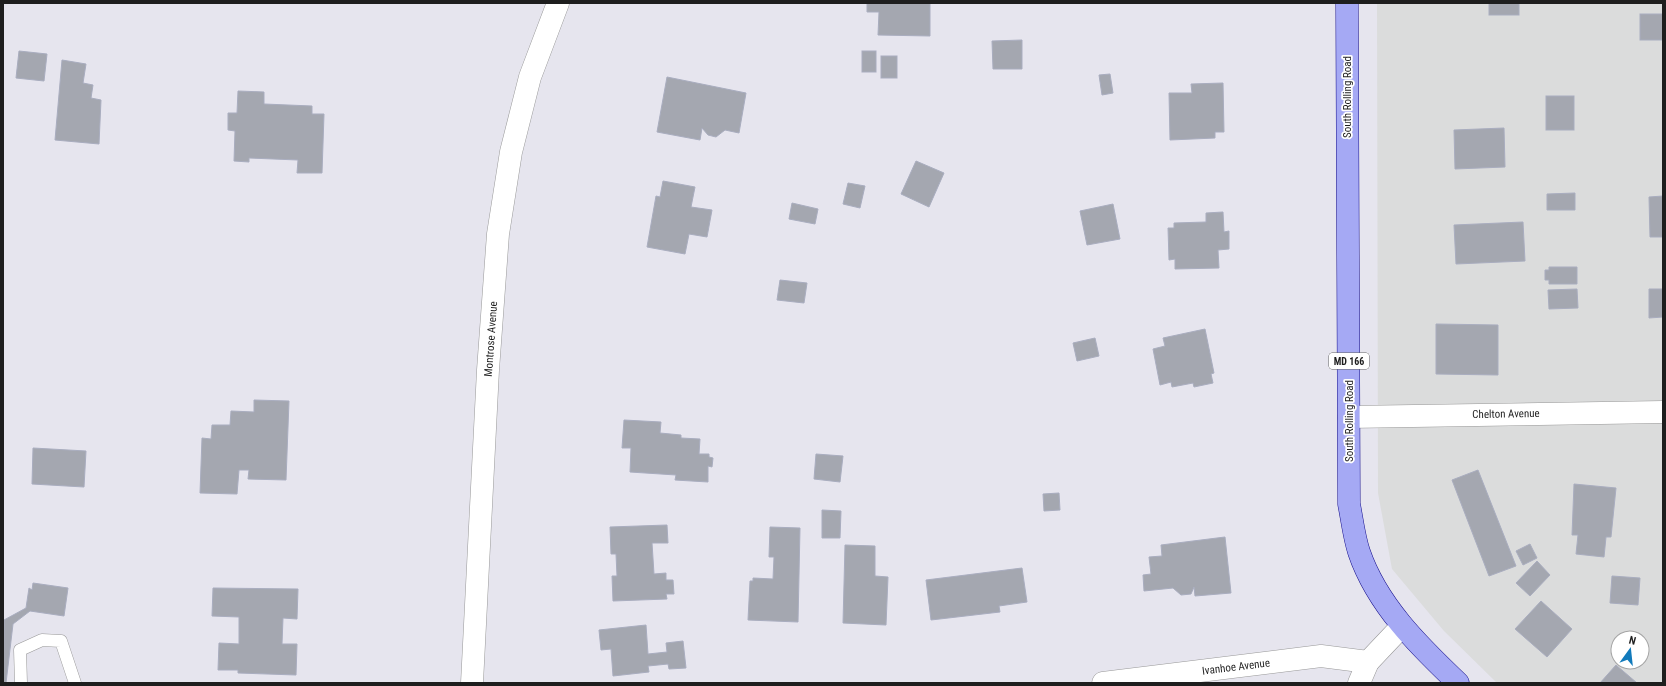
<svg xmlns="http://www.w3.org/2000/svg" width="1666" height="686" viewBox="0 0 1666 686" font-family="'Roboto Condensed',sans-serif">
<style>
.residential{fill:#dbdcdc;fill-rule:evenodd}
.building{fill:#a4a7b0;stroke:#a9adbf}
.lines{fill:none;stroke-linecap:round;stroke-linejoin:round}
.service-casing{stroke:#989898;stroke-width:13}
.minor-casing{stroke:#989898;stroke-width:23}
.primary-casing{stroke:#140d8b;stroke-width:23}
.service{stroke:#fff;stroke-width:12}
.minor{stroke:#fff;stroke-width:22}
.primary{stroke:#a5a9f4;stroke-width:22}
.labels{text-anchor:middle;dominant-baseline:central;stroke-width:3.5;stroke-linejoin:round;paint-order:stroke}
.shield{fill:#fff;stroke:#626262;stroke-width:1}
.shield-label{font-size:10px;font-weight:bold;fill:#1e1e1e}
.street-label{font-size:11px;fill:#1e1e1e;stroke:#fff}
</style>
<rect width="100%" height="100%" fill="#e6e5ee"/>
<path class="residential" d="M 1377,3 L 1663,3 L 1663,683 L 1497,683 L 1444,631 L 1392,569 L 1378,493 ZM 1618,638 L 1642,638 L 1642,662 L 1618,662 Z"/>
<g class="building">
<polygon points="867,3 930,3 930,36 878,35 879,12 867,12"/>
<rect x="1489" y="3" width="30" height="12"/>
<rect x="1640" y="14" width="23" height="26"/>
<polygon points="1022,40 1022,69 993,69 992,41"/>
<polygon points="19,51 47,54 44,81 16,78"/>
<rect x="862" y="51" width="14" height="21"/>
<rect x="881" y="56" width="16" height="22"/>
<polygon points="62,60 86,64 83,83 93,85 91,98 101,100 99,144 55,140"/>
<polygon points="1110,74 1113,93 1102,95 1099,75"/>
<polygon points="667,77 746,93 739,133 725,130 716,137 708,135 702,128 700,140 657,132"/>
<polygon points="1223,83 1224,132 1215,132 1215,138 1170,140 1169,93 1192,93 1191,84"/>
<polygon points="238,91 264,92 264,104 312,106 312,114 324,114 322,173 297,173 298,160 249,158 249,162 234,161 235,131 228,130 228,113 237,113"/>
<rect x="1546" y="96" width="28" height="34"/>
<polygon points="1504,128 1505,167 1455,169 1454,130"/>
<polygon points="916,161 944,173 929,207 901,194"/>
<polygon points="663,181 695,187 691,207 712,210 707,237 689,234 685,254 647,247 656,196 660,197"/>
<polygon points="848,183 865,186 860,208 843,204"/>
<polygon points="1575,193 1575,210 1547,210 1547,194"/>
<polygon points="1663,196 1663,237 1650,237 1649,197"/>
<polygon points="792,203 818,209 815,224 789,219"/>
<polygon points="1113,204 1120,239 1087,245 1080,211"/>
<polygon points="1223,212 1224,232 1229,231 1229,249 1218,250 1219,268 1175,269 1175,259 1169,260 1168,228 1174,228 1174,223 1206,222 1206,213"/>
<polygon points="1523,222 1525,261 1456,264 1454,225"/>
<polygon points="1549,267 1577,267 1577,284 1549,284 1549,280 1545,280 1545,270 1549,270"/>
<polygon points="780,280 807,283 804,303 777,300"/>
<polygon points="1577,289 1578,308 1549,309 1548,290"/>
<polygon points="1649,289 1663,289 1663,317 1649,318"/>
<polygon points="1436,324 1498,325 1498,375 1436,374"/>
<polygon points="1205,329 1214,373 1211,374 1213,383 1194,387 1193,383 1172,387 1171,382 1160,385 1153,349 1165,346 1163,338"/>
<polygon points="1095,338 1099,356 1077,361 1073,343"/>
<polygon points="254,400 289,401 286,480 248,479 249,470 239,470 237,494 200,493 202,438 211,439 212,425 230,425 231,411 254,412"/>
<polygon points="624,420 661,422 660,433 681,435 681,438 700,439 699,454 709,454 709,457 713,458 712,467 708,466 708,482 675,480 676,475 630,472 631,448 622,448"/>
<polygon points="33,448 86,451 84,487 32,484"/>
<polygon points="816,454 843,456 840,482 814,479"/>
<polygon points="1478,470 1516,566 1489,576 1452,480"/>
<polygon points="1574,484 1616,488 1611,537 1606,537 1604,557 1576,554 1578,535 1572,535"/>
<polygon points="1059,493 1060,510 1044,511 1043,494"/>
<polygon points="822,510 841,511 840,538 822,538"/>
<polygon points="667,525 668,543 652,543 654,574 666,573 666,580 673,580 674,594 666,594 667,599 613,601 612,576 617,576 616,554 611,554 610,527"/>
<polygon points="770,527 800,528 798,622 748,620 750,581 753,581 753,578 773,579 774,557 769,557"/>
<polygon points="1225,537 1231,593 1195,596 1194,587 1191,594 1181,595 1173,588 1144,591 1143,575 1151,574 1149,557 1162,556 1161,545"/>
<polygon points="1530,544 1537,558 1523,565 1516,551"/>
<polygon points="845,545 875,546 875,576 888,577 886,625 843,623"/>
<polygon points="1537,561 1550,575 1530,596 1516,583"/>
<polygon points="1022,568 1027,602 999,606 1000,612 931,620 926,580"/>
<polygon points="1612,576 1640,578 1638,605 1610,603"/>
<polygon points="33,583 68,588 64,616 30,611 13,624 6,683 3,683 4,620 26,608 29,588 32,590"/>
<polygon points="213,588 298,589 297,619 283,618 282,644 297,644 296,675 238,673 238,670 218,670 219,643 239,644 239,617 212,616"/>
<polygon points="1541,601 1572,629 1547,657 1515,629"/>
<polygon points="646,625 648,654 667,652 666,643 683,641 686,668 669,669 668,664 648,666 649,672 613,676 611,649 601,650 599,630"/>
<polygon points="1616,665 1637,683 1600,683"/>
</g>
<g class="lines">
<defs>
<polyline id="service" points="21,683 20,650 42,640 61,641 75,683"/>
<g id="minor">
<polyline points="1349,417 1663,412"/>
<polyline points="472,683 488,370 498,234 511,152 530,77 558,3"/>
<polyline points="1103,683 1321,656 1368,662"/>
<polyline points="1359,683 1368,662 1402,626"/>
</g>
<path id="primary" d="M 1347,3 L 1349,504 C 1352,519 1354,537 1359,552 C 1377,605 1419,646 1458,683"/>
</defs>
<use href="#service" class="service-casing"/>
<use href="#minor" class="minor-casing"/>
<use href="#primary" class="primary-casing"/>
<use href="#service" class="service"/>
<use href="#minor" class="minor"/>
<use href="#primary" class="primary"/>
</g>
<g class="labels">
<rect class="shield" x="1329" y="353" width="40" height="16" rx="3"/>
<g class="shield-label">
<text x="1349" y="361">MD 166</text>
</g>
<g class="street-label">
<text transform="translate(1347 97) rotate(-90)">South Rolling Road</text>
<text transform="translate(491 339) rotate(-86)">Montrose Avenue</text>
<text transform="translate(1506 414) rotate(-1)">Chelton Avenue</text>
<text transform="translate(1349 421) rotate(-90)">South Rolling Road</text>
<text transform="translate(1236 667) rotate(-7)">Ivanhoe Avenue</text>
</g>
</g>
<rect width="1666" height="686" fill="none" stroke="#1e1e1e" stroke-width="8"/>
<g transform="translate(1630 650) rotate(15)"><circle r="19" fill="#ffffff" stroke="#a5a5a5"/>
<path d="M0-3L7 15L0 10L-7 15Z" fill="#117abb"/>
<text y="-6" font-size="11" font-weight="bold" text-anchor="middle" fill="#1e1e1e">N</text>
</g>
</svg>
